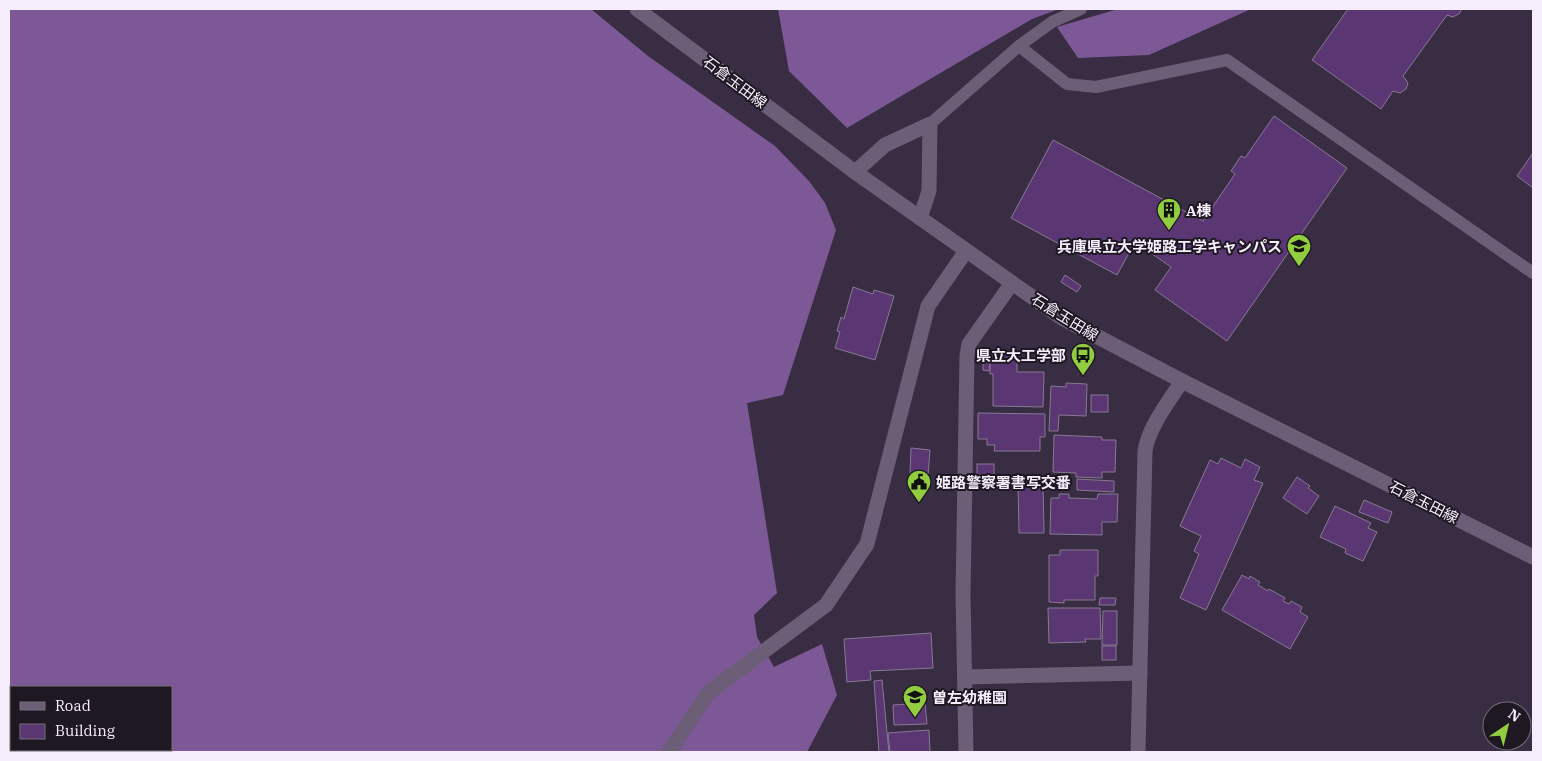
<svg xmlns="http://www.w3.org/2000/svg" width="1542" height="761" viewBox="0 0 1542 761" font-family="'IBM Plex Serif','Noto Sans JP',serif">
<style>
.forest{fill:#7c5897;fill-rule:evenodd}
.building{fill:#5a3773;stroke:#877992}
.lines{fill:none;stroke-linecap:round;stroke-linejoin:round}
.lane{stroke:#6b5e76;stroke-width:12}
.street{stroke:#6b5e76;stroke-width:15}
.secondary{stroke:#6b5e76;stroke-width:15}
.labels{text-anchor:middle;dominant-baseline:central;stroke-width:4;stroke-linejoin:round;paint-order:stroke}
.street-label{font-size:15px;fill:#f6eefc;stroke:#1e1822}
.poi-label{font-size:15px;font-weight:bold;fill:#f6eefc;stroke:#1e1822;text-anchor:start}
</style>
<rect width="100%" height="100%" fill="#392d43"/>
<g class="forest">
<path d="M 9,9 L 591,9 L 648,56 L 775,146 L 809,181 L 825,203 L 836,230 L 783,395 L 747,403 L 777,593 L 754,615 L 757,637 L 774,667 L 822,644 L 837,695 L 807,752 L 9,752 ZM 11,687 L 171,687 L 171,750 L 11,750 Z"/>
<polygon points="778,9 1059,9 1032,19 847,128 789,71"/>
<polygon points="1118,9 1251,9 1149,55 1078,58 1057,27"/>
</g>
<g class="building">
<polygon points="1348,9 1461,9 1460,13 1453,17 1447,15 1403,76 1408,83 1406,89 1400,93 1393,91 1381,109 1312,60"/>
<polygon points="1274,116 1347,168 1227,341 1155,290 1171,267 1135,242 1117,275 1011,218 1053,140 1203,221 1235,174 1231,171 1241,156 1245,158"/>
<polygon points="1533,153 1533,188 1517,176"/>
<polygon points="1065,275 1081,286 1077,292 1061,282"/>
<polygon points="853,287 873,294 874,290 894,296 875,360 835,348 840,332 837,331 841,317 844,319"/>
<polygon points="990,352 1017,352 1017,372 1044,372 1043,407 993,406 993,374 990,374"/>
<polygon points="983,359 990,359 989,371 983,370"/>
<polygon points="1066,383 1087,384 1086,416 1059,415 1058,431 1049,431 1051,386 1066,387"/>
<rect x="1091" y="395" width="17" height="17"/>
<polygon points="978,413 1045,414 1045,437 1040,437 1040,451 994,451 995,445 987,445 987,439 978,439"/>
<polygon points="1054,435 1102,437 1102,440 1116,440 1115,472 1102,472 1102,478 1076,477 1076,473 1053,472"/>
<polygon points="911,448 930,450 928,476 927,476 926,480 912,480 913,475 910,475"/>
<polygon points="1221,458 1241,468 1245,459 1260,467 1254,480 1263,483 1206,610 1180,598 1199,554 1194,551 1201,536 1180,526 1210,460 1218,464"/>
<rect x="977" y="464" width="17" height="11"/>
<polygon points="1297,477 1310,486 1308,488 1319,496 1307,514 1283,498"/>
<polygon points="1077,479 1114,481 1114,492 1077,490"/>
<polygon points="1018,481 1043,481 1044,533 1019,533"/>
<polygon points="1059,494 1069,494 1069,498 1097,499 1098,494 1118,494 1117,522 1102,522 1102,535 1050,534 1051,498 1059,498"/>
<polygon points="1364,500 1392,512 1388,523 1359,512"/>
<polygon points="1335,506 1371,523 1368,528 1377,532 1363,561 1345,553 1346,549 1320,537"/>
<polygon points="1060,550 1098,550 1098,576 1095,576 1095,600 1064,600 1064,603 1049,602 1049,555 1060,555"/>
<polygon points="1242,575 1249,579 1250,576 1260,582 1258,585 1268,591 1269,589 1285,598 1283,601 1289,604 1291,601 1302,607 1300,612 1308,617 1290,649 1222,610"/>
<polygon points="1100,598 1116,598 1115,605 1099,605"/>
<polygon points="1048,608 1100,608 1101,639 1085,639 1086,642 1049,643"/>
<polygon points="1103,611 1117,611 1117,645 1102,645"/>
<polygon points="931,633 933,668 870,671 871,680 847,682 844,639"/>
<rect x="1102" y="646" width="14" height="14"/>
<polygon points="882,680 887,733 889,752 879,752 874,681"/>
<polygon points="925,703 927,724 894,725 893,705"/>
<polygon points="929,730 930,752 890,752 888,733"/>
</g>
<g class="lines">
<g class="lane">
<polyline points="1019,46 1067,84 1096,87 1227,60 1533,273"/>
<polyline points="930,124 1019,46 1052,22 1081,9"/>
</g>
<g class="street">
<polyline points="855,172 885,145 930,124 929,191 920,218"/>
<polyline points="965,677 1140,673"/>
<polyline points="669,752 708,693 826,605 867,544 928,306 966,251"/>
<polyline points="966,752 963,594 967,355 969,344 1012,283"/>
</g>
<g class="secondary">
<polyline points="637,9 855,172 1062,318 1182,381 1533,557"/>
<path d="M 1138,752 L 1145,451 C 1148,428 1169,401 1182,381"/>
</g>
</g>
<defs>
<symbol id="building-pin" viewBox="-11 -11 22 30"><path d="M0 17L-7.5 6A9.5 9.5 0 1 1 7.5 6Z" fill="#92cd3f" stroke="#1e1822"/><path d="M-4-6H4V6H1V3H-1V6H-4ZM-2.5-4.3h1.7v1.8h-1.7ZM.8-4.3h1.7v1.8H.8ZM-2.5-1h1.7V.8h-1.7ZM.8-1h1.7V.8H.8Z" fill="#111"/></symbol>
<symbol id="university-pin" viewBox="-11 -11 22 30"><path d="M0 17L-7.5 6A9.5 9.5 0 1 1 7.5 6Z" fill="#92cd3f" stroke="#1e1822"/><path d="M0-5L7-2L0 1L-7-2ZM-4 1L0 2.5L4 1V4Q0 6-4 4Z" fill="#111"/></symbol>
<symbol id="bus-pin" viewBox="-11 -11 22 30"><path d="M0 17L-7.5 6A9.5 9.5 0 1 1 7.5 6Z" fill="#92cd3f" stroke="#1e1822"/><path d="M-5-6H5V4H4V6H2V4H-2V6H-4V4H-5ZM-3.5-4V0h7V-4ZM-3.5 1.2v1.5H-2V1.2ZM2 1.2v1.5H3.5V1.2Z" fill="#111"/></symbol>
<symbol id="civic-pin" viewBox="-11 -11 22 30"><path d="M0 17L-7.5 6A9.5 9.5 0 1 1 7.5 6Z" fill="#92cd3f" stroke="#1e1822"/><path d="M-.6-6.5H3V-4.5H.6V-3L4-1V1h2V6H-6V1h2V-1L-.6-3ZM-1.2 2.5V6h2.4V2.5Z" fill="#111"/></symbol>
<symbol id="school-pin" viewBox="-11 -11 22 30"><path d="M0 17L-7.5 6A9.5 9.5 0 1 1 7.5 6Z" fill="#92cd3f" stroke="#1e1822"/><path d="M0-5L7-2L0 1L-7-2ZM-4 1L0 2.5L4 1V4Q0 6-4 4Z" fill="#111"/></symbol>
</defs>
<g fill-rule="evenodd">
<use href="#building-pin" x="1155" y="196" width="28" height="38"/>
<use href="#university-pin" x="1285" y="232" width="28" height="38"/>
<use href="#bus-pin" x="1069" y="341" width="28" height="38"/>
<use href="#civic-pin" x="905" y="468" width="28" height="38"/>
<use href="#school-pin" x="901" y="683" width="28" height="38"/>
</g>
<g class="labels">
<g class="street-label">
<text transform="translate(735 82) rotate(37)">石倉玉田線</text>
<text transform="translate(1065 317) rotate(32)">石倉玉田線</text>
<text transform="translate(1424 502) rotate(27)">石倉玉田線</text>
</g>
<g class="poi-label">
<text x="1186" y="210">A棟</text>
<text x="1282" y="246" text-anchor="end">兵庫県立大学姫路工学キャンパス</text>
<text x="1066" y="355" text-anchor="end">県立大工学部</text>
<text x="936" y="482">姫路警察署書写交番</text>
<text x="932" y="697">曽左幼稚園</text>
</g>
</g>
<rect width="1542" height="761" fill="none" stroke="#f6eefc" stroke-width="20"/>
<rect x="10" y="686" width="162" height="65" fill="#1e1822" stroke="#746e79"/>
<rect x="20" y="702" width="25" height="8" fill="#6b5e76" stroke="#746e79"/>
<text x="55" y="711" font-size="15" fill="#f6eefc">Road</text>
<rect x="20" y="724" width="25" height="15" fill="#5a3773" stroke="#746e79"/>
<text x="55" y="736" font-size="15" fill="#f6eefc">Building</text>
<g transform="translate(1507 726) rotate(35)"><circle r="24" fill="#1e1822" stroke="#746e79"/>
<path d="M0-4L9 19L0 12L-9 19Z" fill="#92cd3f"/>
<text y="-8" font-size="14" font-weight="bold" text-anchor="middle" fill="#f6eefc">N</text>
</g>
</svg>
